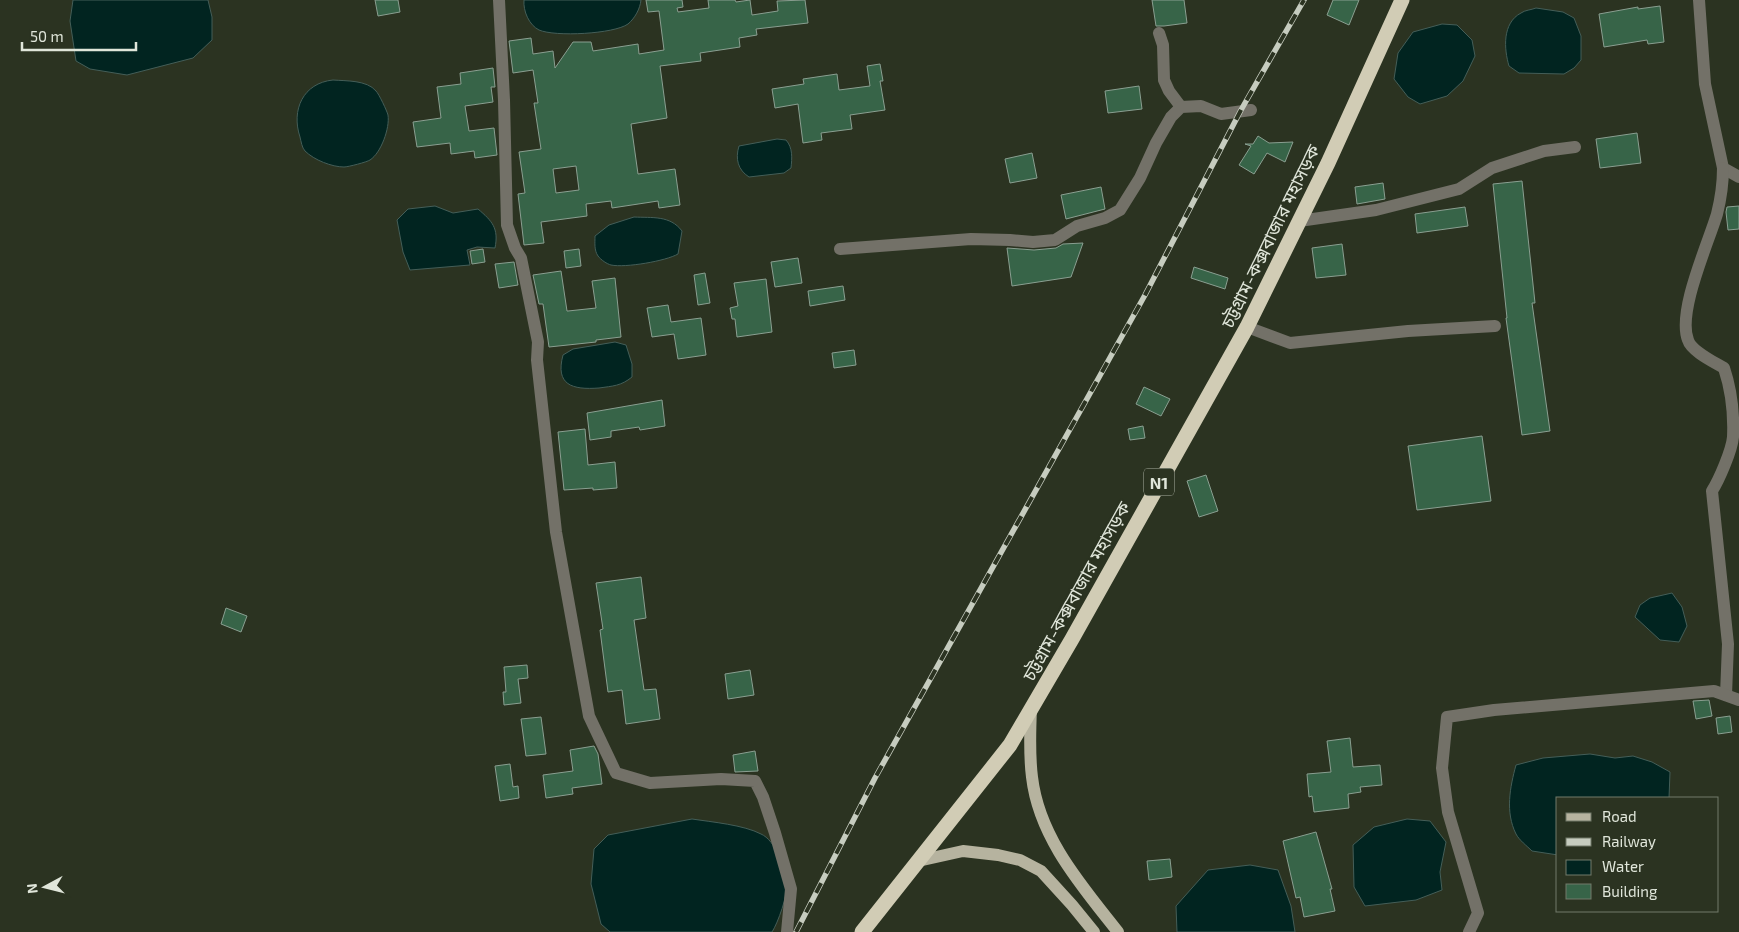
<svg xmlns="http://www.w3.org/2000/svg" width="1739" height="932" viewBox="0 0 1739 932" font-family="'Exo 2','Noto Sans Bengali',sans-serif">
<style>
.water{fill:#012420;stroke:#445e58}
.building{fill:#376448;stroke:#8a9f91;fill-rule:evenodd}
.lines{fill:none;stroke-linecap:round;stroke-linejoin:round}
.minor{stroke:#737168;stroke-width:12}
.major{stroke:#b6b39f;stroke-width:12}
.highway{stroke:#d1ccb5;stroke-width:15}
.rail-casing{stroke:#c6ccbf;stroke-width:5.5}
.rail{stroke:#2b3321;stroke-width:4;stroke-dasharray:11;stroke-linecap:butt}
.labels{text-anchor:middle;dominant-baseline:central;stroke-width:4;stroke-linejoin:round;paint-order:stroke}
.shield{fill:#2b3321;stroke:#aab0a2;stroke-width:1}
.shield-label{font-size:16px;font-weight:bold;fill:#e0e6da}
.street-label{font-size:18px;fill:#e0e6da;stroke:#2b3321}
</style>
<rect width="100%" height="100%" fill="#2b3321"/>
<g class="water">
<polygon points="73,0 208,0 212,17 212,40 193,58 127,75 90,69 76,61 70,21"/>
<path d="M 524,0 L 641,0 C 640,9 635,18 628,24 C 614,34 555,37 539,30 C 529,25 523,11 524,0 Z"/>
<path d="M 1536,8 L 1563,12 L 1574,18 L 1581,36 L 1581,60 L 1574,68 L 1564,74 L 1519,73 L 1509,66 C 1504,49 1502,23 1521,13 C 1525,10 1531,10 1536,8 Z"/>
<polygon points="1442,24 1457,25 1472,40 1475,56 1463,81 1447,96 1420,104 1408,97 1394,79 1398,53 1413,32"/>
<path d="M 333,80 C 346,81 367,80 376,91 C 379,94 387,111 388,115 C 390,128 381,153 370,160 C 367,162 348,167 344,167 C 332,167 314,160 305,151 C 302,148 301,141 300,137 C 291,110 303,83 333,80 Z"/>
<path d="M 777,139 L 786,140 C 793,148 792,158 791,168 L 784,173 L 749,177 C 738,170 735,159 739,146 Z"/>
<path d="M 435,206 L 453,213 L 478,209 C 492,221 499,228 495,248 L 477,247 L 467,250 L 470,265 L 410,270 L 403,252 L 397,220 L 408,209 Z"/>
<path d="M 634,217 C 652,218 670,215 682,231 L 678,254 C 666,261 625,268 611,265 C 607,264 601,260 598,256 C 594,250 595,243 595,236 L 609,225 Z"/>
<path d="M 615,342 L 626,345 L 632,364 L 632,377 C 621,386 613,386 599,388 C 572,390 555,385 563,355 L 573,349 Z"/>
<polygon points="1672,593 1682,607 1687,626 1679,642 1660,640 1635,617 1640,605 1650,598"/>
<path d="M 1590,754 L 1615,758 L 1633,756 L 1652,762 L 1670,772 L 1669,798 L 1558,798 L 1558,855 L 1532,851 C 1527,846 1519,840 1516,834 C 1505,812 1510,787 1516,765 L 1543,758 Z"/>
<path d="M 692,819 C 712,822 744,825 761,834 C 775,840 787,869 787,884 C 788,894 778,923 772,932 L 610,932 L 601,924 L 591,884 L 594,849 L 608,835 Z"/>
<polygon points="1407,819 1430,821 1446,842 1440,872 1442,890 1416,900 1365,906 1354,887 1353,845 1374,827"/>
<polygon points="1250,865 1278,870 1291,906 1295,932 1177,932 1176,906 1208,870"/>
</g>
<g class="building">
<polygon points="375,0 398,0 400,12 378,16"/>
<path d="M 646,0 L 682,0 L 683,7 L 677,8 L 678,12 L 709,8 L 708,0 L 735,0 L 736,2 L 750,0 L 752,15 L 778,11 L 777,1 L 805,0 L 808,23 L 756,29 L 757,35 L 739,38 L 740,47 L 700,53 L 701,61 L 660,66 L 667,118 L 631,124 L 638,174 L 675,169 L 680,205 L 659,208 L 658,201 L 612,208 L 611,201 L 586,204 L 587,216 L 541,222 L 544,243 L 524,245 L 518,194 L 525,193 L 519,152 L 541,149 L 534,103 L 538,103 L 533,70 L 513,73 L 509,41 L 531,38 L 533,54 L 553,51 L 555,68 L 573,42 L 591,42 L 593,51 L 638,44 L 639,54 L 664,50 L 659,11 L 648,12 ZM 576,166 L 579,190 L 556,193 L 553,169 Z"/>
<polygon points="1152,0 1184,0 1187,23 1164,26 1156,26"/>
<polygon points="1333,0 1359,0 1349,25 1327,15"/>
<polygon points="1660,6 1664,42 1648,44 1647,40 1604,47 1599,14 1638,7 1638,9"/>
<polygon points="880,64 883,81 880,81 885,110 850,115 852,129 821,133 822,140 803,143 798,104 775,108 772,89 804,84 803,79 837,74 839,90 870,86 867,66"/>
<polygon points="493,68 495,87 491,87 493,102 465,106 469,131 494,128 497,155 475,158 474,151 451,154 450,143 417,147 413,122 441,118 437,87 461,84 460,73"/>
<polygon points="1139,86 1142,109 1108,113 1105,91"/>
<polygon points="1637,133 1641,163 1600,168 1596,139"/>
<polygon points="1258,136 1269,143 1293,142 1285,162 1267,153 1254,174 1239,165 1251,146 1245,144 1253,144"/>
<polygon points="1032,153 1037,178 1010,183 1005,159"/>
<polygon points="1522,181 1535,303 1532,303 1550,431 1522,435 1506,318 1507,318 1493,184"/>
<polygon points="1383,183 1385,199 1357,204 1355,187"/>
<polygon points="1101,187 1105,209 1066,219 1061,195"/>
<polygon points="1739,206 1739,229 1728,230 1726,212 1727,207"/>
<polygon points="1465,207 1468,226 1417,233 1415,214"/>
<polygon points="1083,243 1071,277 1012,286 1007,248 1034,250 1056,248 1063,244"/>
<polygon points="1342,244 1346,275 1316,278 1312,248"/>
<polygon points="483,249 485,262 472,264 470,251"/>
<polygon points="579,249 581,266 566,268 564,251"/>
<polygon points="798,258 802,283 775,287 771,262"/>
<polygon points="514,262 518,285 499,288 495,264"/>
<polygon points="1194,267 1228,278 1225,289 1191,278"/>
<polygon points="561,271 567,311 568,311 596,308 592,281 615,278 621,337 596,340 596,342 549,347 543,304 539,304 533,275"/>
<polygon points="705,273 710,303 698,305 694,275"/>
<polygon points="766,279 772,332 737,337 735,319 732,319 730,308 738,306 734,283"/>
<polygon points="843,286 845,300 810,306 808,291"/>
<polygon points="668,305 671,322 701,318 706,355 678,359 674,334 652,337 647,308"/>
<polygon points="854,350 856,365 834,368 832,353"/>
<polygon points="1144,387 1170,399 1161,416 1136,404"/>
<polygon points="662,400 665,426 640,430 639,427 611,431 611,437 590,440 587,413"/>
<polygon points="1143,426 1145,438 1130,440 1128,429"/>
<polygon points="585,429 588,465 615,462 617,488 593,490 593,488 564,490 558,432"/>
<polygon points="1482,436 1491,501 1417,510 1408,446"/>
<polygon points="1206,475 1218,511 1199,517 1187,481"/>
<polygon points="641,577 646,618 634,620 644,690 656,689 660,719 626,724 622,690 608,692 600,630 603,629 596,583"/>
<polygon points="226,608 247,616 241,632 221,624"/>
<polygon points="527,665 528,678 518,679 521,703 504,705 503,692 506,692 504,667"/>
<polygon points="750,670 754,695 728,699 725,674"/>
<polygon points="1709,700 1712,716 1696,719 1693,701"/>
<polygon points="1730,716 1732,732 1718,734 1716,718"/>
<polygon points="541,717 546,754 526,756 521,719"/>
<polygon points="1350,738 1353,767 1380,765 1382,785 1360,787 1361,792 1348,794 1349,808 1314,812 1312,796 1309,797 1307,774 1331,772 1327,741"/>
<polygon points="594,746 598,754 602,784 572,788 573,794 546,798 543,775 573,771 570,750"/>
<polygon points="755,751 758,771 735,772 733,755"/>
<polygon points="510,764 513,787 518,786 519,798 500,801 495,766"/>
<polygon points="1316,832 1332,889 1330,889 1335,911 1304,917 1300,897 1296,898 1283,841"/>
<polygon points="1170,859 1172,877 1149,880 1147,861"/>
</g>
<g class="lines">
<g class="minor">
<polyline points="499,0 504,100 507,225 515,248 521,258 538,342 537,360 556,532 589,716 616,773 650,783 721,779 755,781 763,797 775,833 791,889 787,932"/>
<polyline points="1699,0 1705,84 1723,168 1739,177"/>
<polyline points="1159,33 1163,45 1164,80 1169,91 1181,107"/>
<path d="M 1723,168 C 1723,184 1721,198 1717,214 C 1708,244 1677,312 1688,340 C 1691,351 1714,362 1724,368 C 1731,389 1734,414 1733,437 C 1732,450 1719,480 1712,491 L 1728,644 L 1726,695"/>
<polyline points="1299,221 1376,210 1459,189 1492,168 1544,151 1575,147"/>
<polyline points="840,249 971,239 1010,240 1033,242 1055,240 1077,226 1105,218 1120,210 1140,178 1156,143 1171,117 1181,107 1201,106 1221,114 1251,110"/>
<polyline points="1247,327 1290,343 1408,331 1495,326"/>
<polyline points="1469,932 1478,913 1448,812 1442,768 1447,717 1494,710 1714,691 1739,700"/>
</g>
<g class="major">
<path d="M 1031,708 C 1030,731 1029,754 1032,777 C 1039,838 1082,886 1118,932"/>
<polyline points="918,861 963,851 998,855 1020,860 1041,871 1072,905 1094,932"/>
</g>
<polyline class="highway" points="862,932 1010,745 1072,639 1247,327 1328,163 1402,0"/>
<defs>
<polyline id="rail" points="796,932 875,778 1145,295 1241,110 1304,0"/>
</defs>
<use href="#rail" class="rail-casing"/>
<use href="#rail" class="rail"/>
</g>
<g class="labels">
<rect class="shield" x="1144" y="468.5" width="30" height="27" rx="4"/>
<g class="shield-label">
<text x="1159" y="482">N1</text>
</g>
<g class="street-label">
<text transform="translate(1270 236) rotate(-64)">চট্টগ্রাম-কক্সবাজার মহাসড়ক</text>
<text transform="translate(1076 591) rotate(-61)">চট্টগ্রাম-কক্সবাজার মহাসড়ক</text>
</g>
</g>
<rect x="1556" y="797" width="162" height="115" fill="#2b3321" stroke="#737b6b"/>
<rect x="1566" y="813" width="25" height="8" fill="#b6b39f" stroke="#737b6b"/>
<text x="1602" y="822" font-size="15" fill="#e0e6da">Road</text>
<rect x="1566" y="838" width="25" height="8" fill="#c6ccbf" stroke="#737b6b"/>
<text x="1602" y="847" font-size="15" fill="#e0e6da">Railway</text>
<rect x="1566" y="860" width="25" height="15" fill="#012420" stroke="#737b6b"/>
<text x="1602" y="872" font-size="15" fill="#e0e6da">Water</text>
<rect x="1566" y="884" width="25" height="15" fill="#376448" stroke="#737b6b"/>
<text x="1602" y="897" font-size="15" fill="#e0e6da">Building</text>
<g transform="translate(45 887) rotate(263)" stroke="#2b3321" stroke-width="4" paint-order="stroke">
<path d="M0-4L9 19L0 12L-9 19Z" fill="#e0e6da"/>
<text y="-8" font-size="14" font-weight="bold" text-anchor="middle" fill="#e0e6da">N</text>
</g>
<path d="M22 42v8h114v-8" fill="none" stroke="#e0e6da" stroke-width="2.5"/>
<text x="30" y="42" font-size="15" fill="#e0e6da" stroke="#2b3321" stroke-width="4" paint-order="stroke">50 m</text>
</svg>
